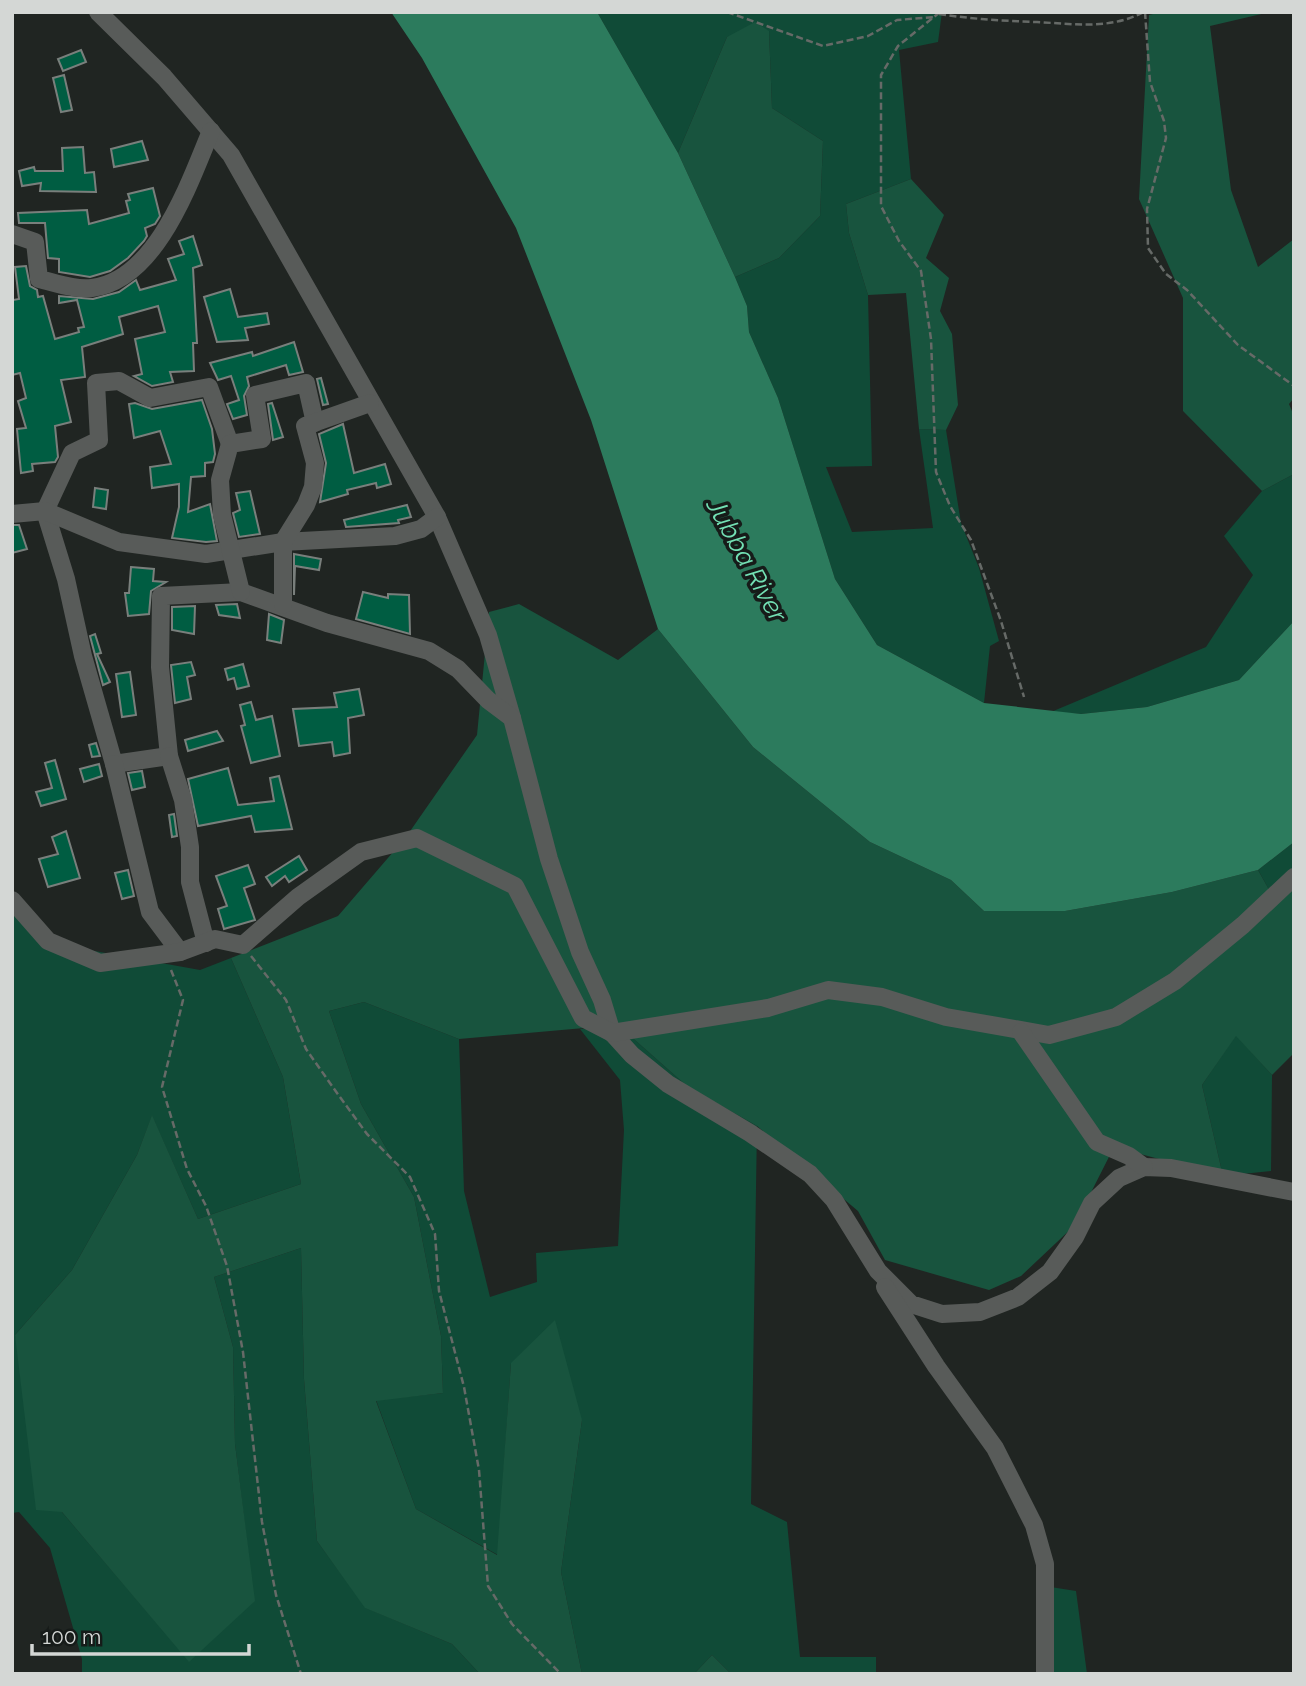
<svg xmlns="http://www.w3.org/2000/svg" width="1306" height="1686" viewBox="0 0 1306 1686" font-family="Raleway,sans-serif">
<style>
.green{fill:#104b37}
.forest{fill:#18543e}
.water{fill:#2c7b5d}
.building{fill:#005d42;stroke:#797f7c;stroke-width:2}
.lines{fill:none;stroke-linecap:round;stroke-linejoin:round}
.path{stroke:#666a67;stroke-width:2.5;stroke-dasharray:7 3.5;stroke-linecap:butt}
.minor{stroke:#585b59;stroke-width:18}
.labels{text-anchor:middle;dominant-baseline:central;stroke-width:7;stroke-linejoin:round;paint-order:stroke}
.water-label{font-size:26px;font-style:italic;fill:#73e0b4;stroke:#161b19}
</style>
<rect width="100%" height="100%" fill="#202522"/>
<g class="green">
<polygon points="597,12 942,12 938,42 899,50 911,179 846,204 849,233 868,295 872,466 826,467 852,532 933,528 919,429 946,430 961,523 979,568 999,641 990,646 984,703 877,645 835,579 778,398 749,332 747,306 735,277 779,258 820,216 823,141 772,108 769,31 727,37 678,153"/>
<polygon points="1294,474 1294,621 1239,680 1147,707 1081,714 1051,712 1206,647 1253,575 1224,536 1262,491"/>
<polygon points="1294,842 1294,886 1276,902 1258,870"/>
<polygon points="12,911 39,941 200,970 231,958 283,1077 301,1184 198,1219 152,1116 137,1155 72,1270 15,1335 62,1512 189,1661 254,1601 235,1444 233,1347 214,1277 301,1248 304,1379 317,1541 366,1608 452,1644 480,1674 82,1674 82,1659 50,1548 19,1512 12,1513"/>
<polygon points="364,1002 459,1039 464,1191 490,1297 537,1282 536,1253 618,1246 624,1130 620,1080 580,1029 618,1025 688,1087 757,1126 751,1504 787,1522 800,1657 876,1657 876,1674 731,1674 712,1655 694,1674 582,1674 561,1572 582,1420 511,1363 498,1555 416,1509 376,1400 443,1393 441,1336 414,1197 361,1104 329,1011"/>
<polygon points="1236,1035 1272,1075 1271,1171 1223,1176 1202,1085"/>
<polygon points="1038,1585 1076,1591 1087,1674 1043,1674"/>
</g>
<g class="forest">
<polygon points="1161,12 1270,12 1210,26 1231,190 1258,267 1294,239 1294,398 1289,404 1294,416 1294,474 1262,491 1183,411 1183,298 1139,199 1149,15"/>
<polygon points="755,22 769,31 772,108 823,141 820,216 779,258 735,277 678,153 727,37"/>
<polygon points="911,179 944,215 926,258 949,278 940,311 952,334 958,405 946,430 919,429 906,293 868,295 849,233 846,204"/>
<polygon points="519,604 618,660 658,629 753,747 870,842 951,880 984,911 1065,911 1172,892 1258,870 1276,902 1294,886 1294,1053 1272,1075 1236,1036 1202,1085 1223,1176 1114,1147 1074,1226 1021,1276 989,1290 885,1260 858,1211 757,1126 688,1087 618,1025 459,1039 364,1002 329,1011 361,1104 414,1197 441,1336 443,1393 376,1401 416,1509 497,1555 511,1363 555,1320 582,1420 561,1572 582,1674 480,1674 452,1644 365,1608 317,1541 304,1379 301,1248 214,1277 233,1347 235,1444 255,1601 189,1662 62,1512 36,1510 15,1335 72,1270 137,1155 152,1115 198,1219 301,1184 283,1077 231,958 338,916 406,837 477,735 489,612"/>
<polygon points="712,1655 731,1674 694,1674"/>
</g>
<polygon class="water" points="391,12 597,12 678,153 735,277 747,306 749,332 778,398 835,579 877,645 984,703 1081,714 1147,707 1239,680 1294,621 1294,842 1258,870 1172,892 1065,911 984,911 951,880 870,842 753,747 658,629 591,420 516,228 422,58"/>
<g class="building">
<polygon points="81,50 86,62 63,71 58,59"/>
<polygon points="64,75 72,110 61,112 53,78"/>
<polygon points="142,141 148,160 114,167 111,149"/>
<polygon points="83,147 85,173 94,172 96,192 40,191 41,183 22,186 19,171 34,167 35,171 63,171 62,148"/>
<polygon points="153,188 160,216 155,224 145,228 147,236 144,241 128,258 110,271 90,277 59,272 59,259 48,258 45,223 19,223 18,213 87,210 89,224 129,213 126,201 130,200 128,194"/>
<polygon points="193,236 202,265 193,268 197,343 193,343 194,371 170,372 173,382 152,386 134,376 142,374 135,339 165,332 158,306 119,317 123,334 82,347 85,377 61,380 71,422 55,426 58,457 55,462 32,464 33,471 21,473 17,429 26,428 18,401 26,398 20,373 12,375 13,300 19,299 15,267 26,266 30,286 37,290 38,297 43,296 55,339 79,332 78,328 84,327 77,300 59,303 59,296 93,299 119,292 136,280 140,290 176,280 168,259 184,254 179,241"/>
<polygon points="230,289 238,317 267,313 269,324 245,328 248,340 217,342 204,297"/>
<polygon points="294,342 303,372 289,375 286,365 247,377 249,386 244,396 247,415 233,419 227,404 239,400 231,376 218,380 210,363 252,352 253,356"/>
<polygon points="321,378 328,404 323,405 317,379"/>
<polygon points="202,400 212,429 215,454 213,462 205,463 205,476 191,477 188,512 210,504 217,541 206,542 172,538 179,507 179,484 152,488 150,467 171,464 160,431 134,438 129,404 135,403 152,409"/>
<polygon points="272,403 283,437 273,440 268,404"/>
<polygon points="343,424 354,473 385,464 391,484 377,488 376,483 347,490 348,494 320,502 326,463 319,434"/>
<polygon points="95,488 108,490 106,509 93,507"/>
<polygon points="250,491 260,534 239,537 233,513 240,510 236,493"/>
<polygon points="407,505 411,517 398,520 399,523 346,527 344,520"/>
<polygon points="12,525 19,525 27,549 12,553"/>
<polygon points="294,554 321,559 319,570 295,566 294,595"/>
<polygon points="131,567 154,569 153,581 166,582 151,591 149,614 128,616 125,593 129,593"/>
<polygon points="363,592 388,598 388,594 409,595 410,634 356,619"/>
<polygon points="237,604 240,618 219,615 216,605"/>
<polygon points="195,606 194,634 172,630 172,607"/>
<polygon points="269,614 284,620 281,643 267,640"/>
<polygon points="95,634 101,653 97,654 110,682 103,685 90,636"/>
<polygon points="191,662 195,675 187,677 191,699 175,703 171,665"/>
<polygon points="243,664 249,686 237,689 234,678 228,680 225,669"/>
<polygon points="130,672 136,715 122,717 116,674"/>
<polygon points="359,689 364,715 348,718 350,753 334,756 332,742 299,746 293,709 337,707 334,693"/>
<polygon points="251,702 256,720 272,716 280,756 251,763 241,726 245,725 240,705"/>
<polygon points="217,731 223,741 188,751 185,740"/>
<polygon points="96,743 100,756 92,757 89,745"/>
<polygon points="55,760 66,799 41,806 36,792 52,788 45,763"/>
<polygon points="99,764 102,776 84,782 80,769"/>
<polygon points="228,768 238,805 274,801 270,778 279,776 292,829 255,832 251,816 198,826 188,779"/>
<polygon points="142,771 145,787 132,790 128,773"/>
<polygon points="174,814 177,836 172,837 169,815"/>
<polygon points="66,831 80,878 48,887 39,859 58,854 52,837"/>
<polygon points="299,856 307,870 289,882 285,876 272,886 266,877"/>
<polygon points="248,865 255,884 244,888 255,920 224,929 218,909 227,906 216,876"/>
<polygon points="128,870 134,896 122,899 115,873"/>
</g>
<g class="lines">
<g class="path">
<polyline points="727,12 823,46 868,36 897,20 935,17"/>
<polyline points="940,12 898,46 881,75 881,206 899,241 921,271 931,339 936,472 950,506 971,540 1001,621 1024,697"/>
<polyline points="1145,12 1150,82 1164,121 1166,138 1147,209 1148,248 1166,274 1187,290 1238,345 1294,386"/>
<path d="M 939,14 C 972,19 1003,21 1037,22 C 1074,24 1109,30 1144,12"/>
<polyline points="251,956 286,1000 306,1049 337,1093 367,1134 410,1177 435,1234 439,1291 464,1387 479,1470 488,1586 512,1624 561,1674"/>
<polyline points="171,970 183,1000 162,1087 187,1169 206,1206 227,1266 243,1352 262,1522 276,1595 301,1674"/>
</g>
<g class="minor">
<polyline points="98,12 164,77 231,155 437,517 488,635 512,718"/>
<path d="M 12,234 L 35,242 L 39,279 C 56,283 75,290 92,288 C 157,280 190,181 211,131"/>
<polyline points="230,444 209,387 150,398 119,381 96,383 99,440 72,453 45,511 66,579 83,656 114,764 169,756 160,667 161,596 241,592 327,623 429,651 458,669 488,700 512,718 549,859 580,952 602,1000 612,1033 632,1055 668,1084 750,1133 810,1174 834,1200 878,1271 911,1304 942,1314 980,1312 1018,1297 1050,1272 1075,1237 1092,1203 1119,1178 1144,1167 1171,1168 1294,1192"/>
<polyline points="12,514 45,511 119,542 206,554 283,542 395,536 421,529 437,517"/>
<polyline points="241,592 222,515 220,480 230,444 262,439 255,395 306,383 315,423"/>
<polyline points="283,605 283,542 306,505 313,487 315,463 305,426 370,403"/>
<polyline points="169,756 183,800 190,847 190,882 206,943"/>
<polyline points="114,764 150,912 180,952"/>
<polyline points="12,900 48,941 100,963 180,952 215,939 243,945 298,897 361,852 417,838 515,886 583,1018 612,1033 768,1008 828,990 882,997 946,1017 1049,1035 1116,1017 1175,981 1243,925 1294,877"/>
<polyline points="1021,1032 1097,1142 1129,1156 1144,1167"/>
<polyline points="885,1287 936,1366 995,1448 1034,1525 1045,1564 1045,1674"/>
</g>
</g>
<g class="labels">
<g class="water-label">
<text transform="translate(747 560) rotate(61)">Jubba River</text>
</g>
</g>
<rect width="1306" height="1686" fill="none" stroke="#d4d7d5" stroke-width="28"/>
<path d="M32 1644v10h217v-10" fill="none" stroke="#d4d7d5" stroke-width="3.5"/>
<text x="42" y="1644" font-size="21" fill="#d4d7d5" stroke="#161b19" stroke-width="5" paint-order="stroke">100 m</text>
</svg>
